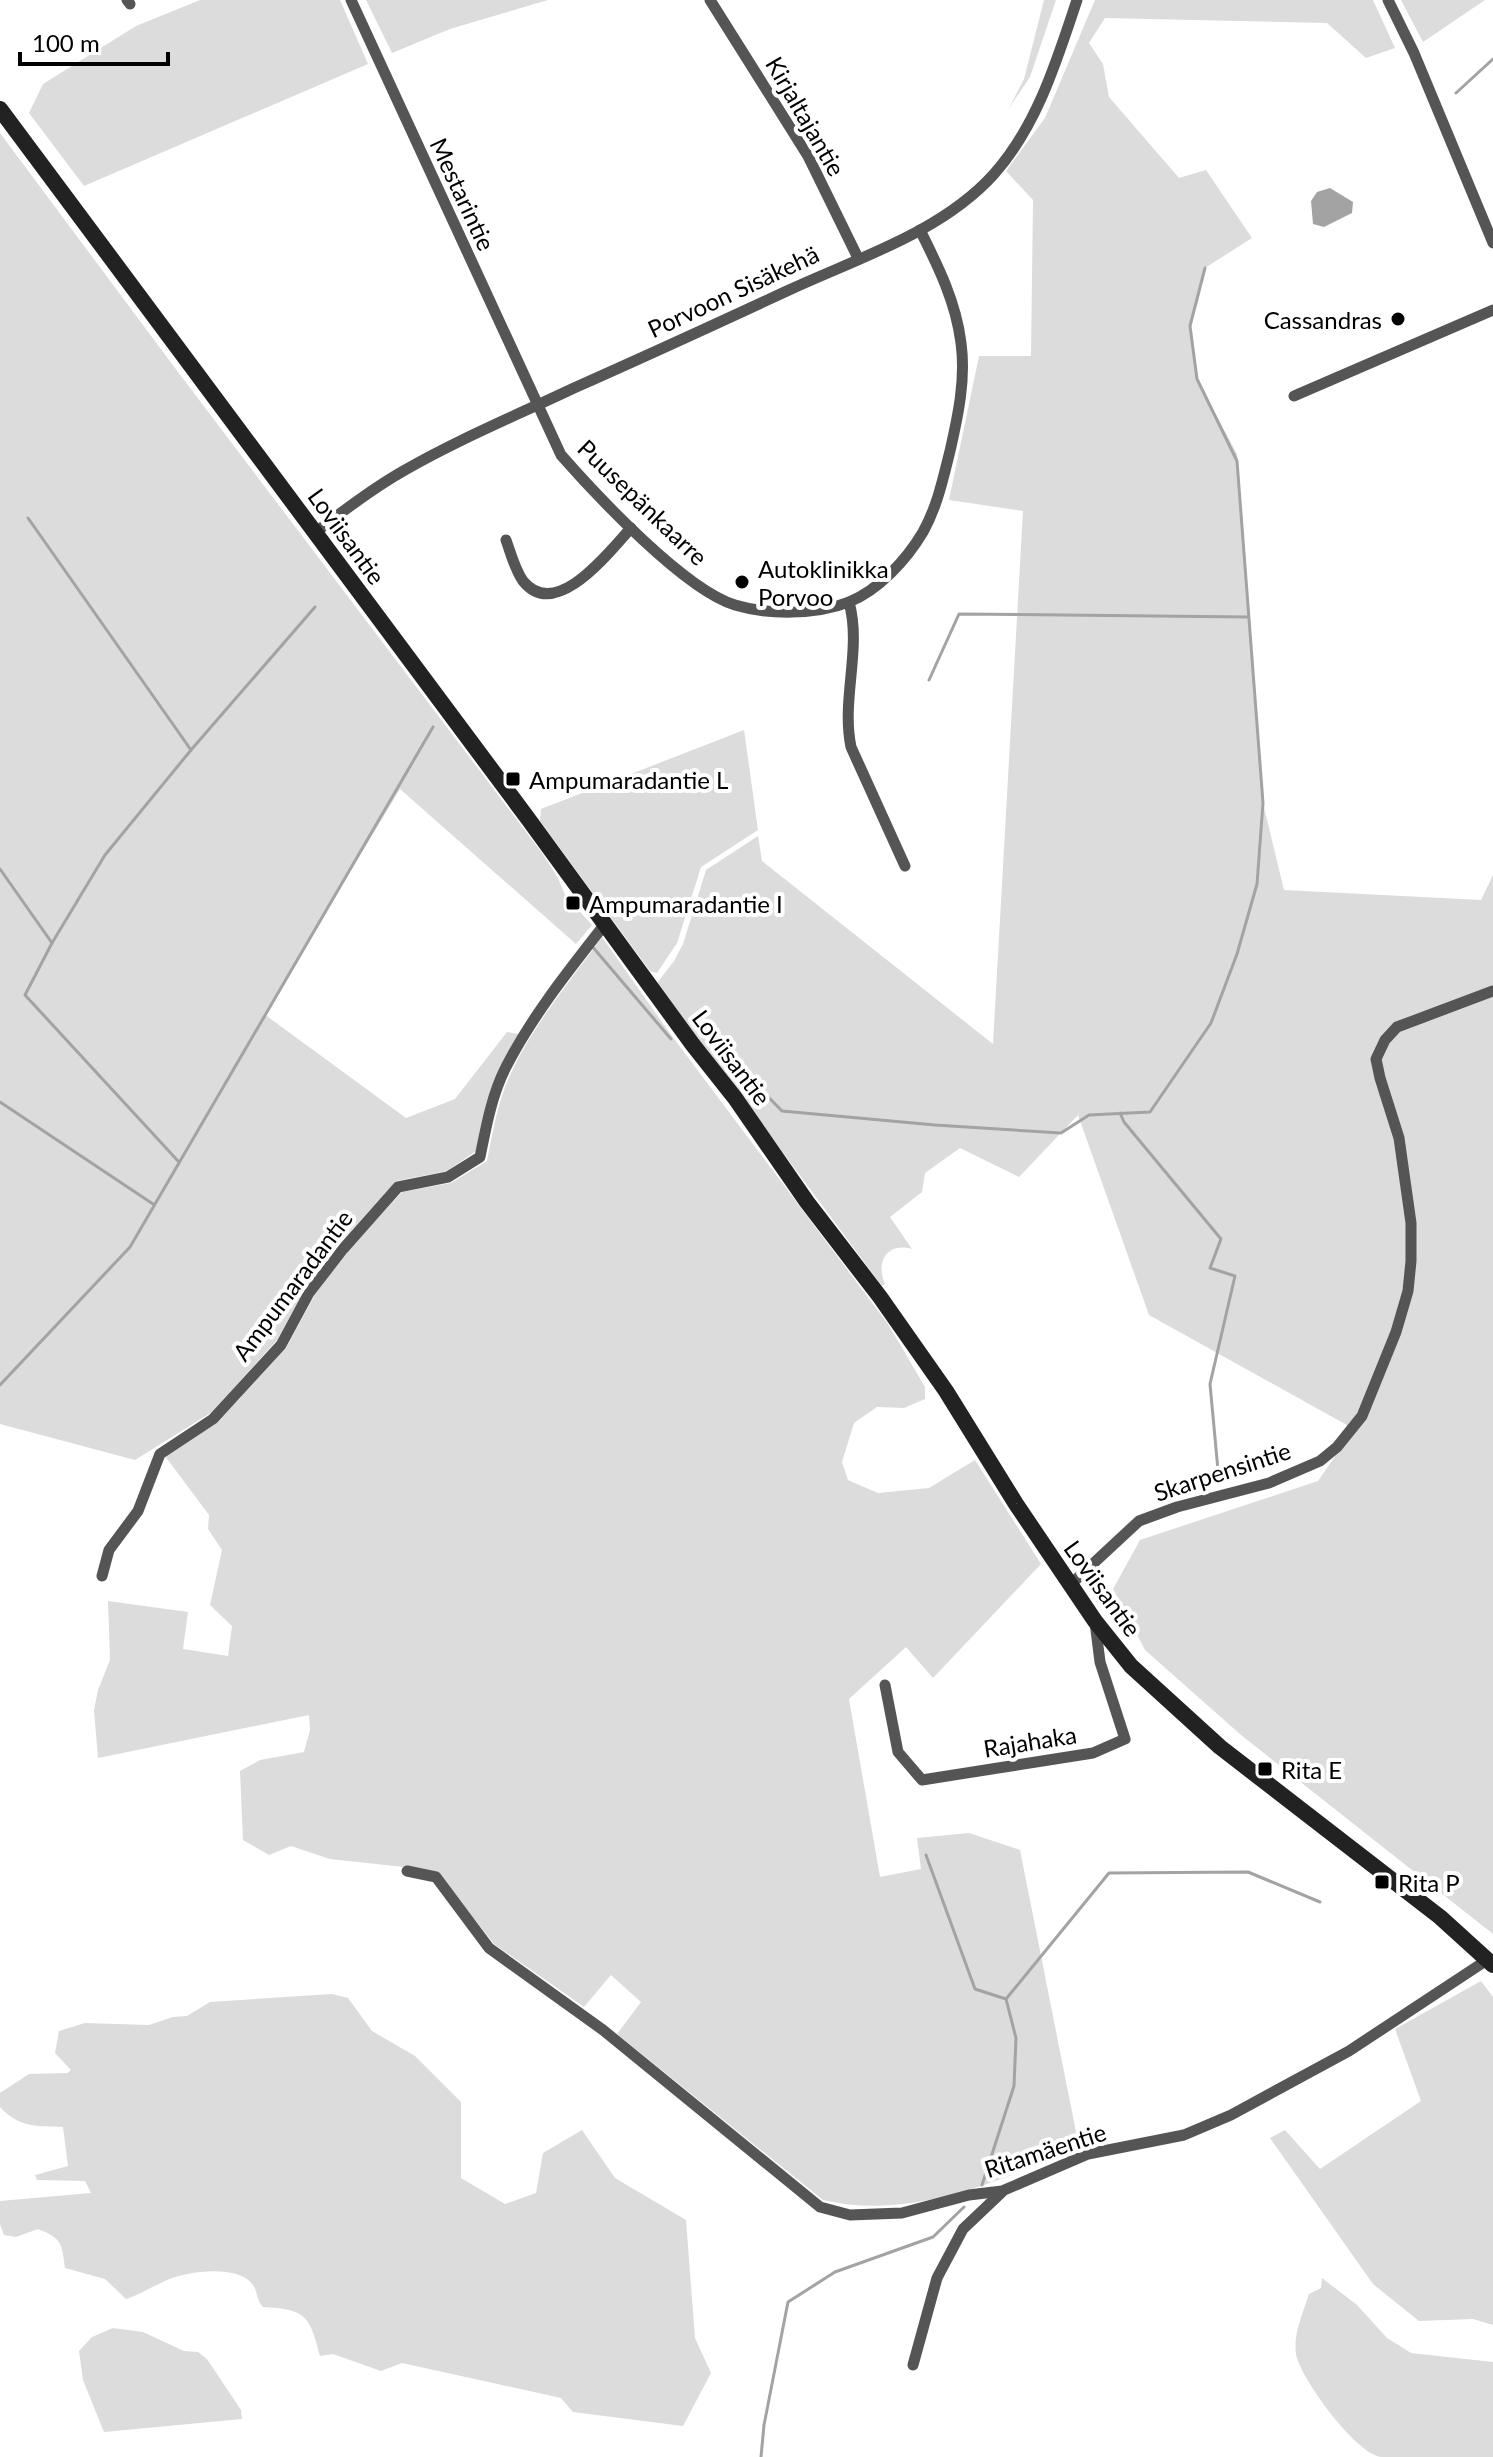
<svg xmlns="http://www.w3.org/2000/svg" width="1493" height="2457" viewBox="0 0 1493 2457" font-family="Lato,sans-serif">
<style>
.green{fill:#dcdcdc}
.water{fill:#a3a3a3}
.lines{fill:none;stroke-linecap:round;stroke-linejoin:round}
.stream{stroke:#a3a3a3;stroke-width:3}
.minor{stroke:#555;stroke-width:11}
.secondary{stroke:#222;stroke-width:16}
.poi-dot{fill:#000;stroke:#fff;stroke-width:3}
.labels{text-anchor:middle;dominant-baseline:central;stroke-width:8;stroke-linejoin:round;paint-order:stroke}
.street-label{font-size:24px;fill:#000;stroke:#fff}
.poi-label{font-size:24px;fill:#000;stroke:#fff;text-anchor:start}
</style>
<rect width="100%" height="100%" fill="#fff"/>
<g class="green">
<polygon points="200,0 340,0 368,64 84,186 29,113 43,84 136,26"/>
<polygon points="366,0 548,0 450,29 392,53"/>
<polygon points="1044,0 1056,0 1030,77 1009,108 1024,79"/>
<path d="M 1095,0 L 1373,0 L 1395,48 L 1366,58 L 1327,23 L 1105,18 L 1089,43 L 1103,64 L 1109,97 L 1179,178 L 1206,170 L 1252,238 L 1205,268 L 1190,326 L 1197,379 L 1237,454 L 1262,799 L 1284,890 L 1481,900 L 1493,875 L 1493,1934 L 1241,1735 L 1145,1650 L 1113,1589 L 1140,1540 L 1318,1481 L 1354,1429 L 1149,1315 L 1078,1115 L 1019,1177 L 960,1148 L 925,1173 L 922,1192 L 890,1217 L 912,1249 C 888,1242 875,1261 885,1284 L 882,1286 L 657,983 L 674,961 L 683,944 L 706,870 L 758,836 L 762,861 L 993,1044 L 1023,511 L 949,500 L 979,356 L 1031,356 L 1033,200 L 1006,171 L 1045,118 Z"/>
<polygon points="1401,0 1485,0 1423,42"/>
<path d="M 0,133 L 178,372 L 542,853 L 558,878 L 565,895 L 592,925 L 576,944 L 400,789 L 264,1014 L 406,1118 L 455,1099 L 507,1032 L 519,1034 C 495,1074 484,1105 476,1151 L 447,1171 L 396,1181 L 338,1245 L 304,1291 L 277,1340 L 212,1412 L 135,1460 L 0,1424 Z"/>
<polygon points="744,730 758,830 701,867 677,943 657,973 650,971 540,821 541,809"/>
<path d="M 602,937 L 669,1032 L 888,1324 L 925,1387 L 925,1399 L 904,1408 L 877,1407 L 854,1423 L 842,1462 L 848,1480 L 878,1493 L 929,1488 L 975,1460 L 1041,1564 L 933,1678 L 906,1647 L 849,1699 L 880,1877 L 921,1869 L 917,1838 L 969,1833 L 1020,1850 L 1079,2147 C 1000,2181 910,2221 823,2200 L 617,2034 L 641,2002 L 611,1975 L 584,2007 L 494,1944 L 440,1875 L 413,1868 L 330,1859 L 291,1846 L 269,1855 L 243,1840 L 240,1771 L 260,1760 L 304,1752 L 310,1730 L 309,1715 L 98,1758 L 94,1710 L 98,1690 L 110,1660 L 108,1601 L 188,1612 L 183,1649 L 228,1656 L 232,1626 L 210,1605 L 222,1550 L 208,1529 L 209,1515 L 165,1456 L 217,1423 L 286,1348 L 316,1293 L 353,1245 L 402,1192 L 451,1183 L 487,1161 C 493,1131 498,1099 512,1071 C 532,1027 573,977 602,937 Z"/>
<polygon points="1481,1981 1493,1997 1493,2325 1473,2319 1419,2321 1373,2284 1270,2138 1285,2130 1320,2169 1421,2101 1395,2029"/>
<path d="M 332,1994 L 348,1998 L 372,2031 L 415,2056 L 461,2102 L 461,2178 L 505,2204 L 536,2193 L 543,2153 L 582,2130 L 615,2178 L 686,2220 L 695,2338 L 711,2373 L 683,2426 L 573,2412 L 561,2398 L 402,2363 L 381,2371 L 333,2354 L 320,2356 C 310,2317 307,2309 263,2307 C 256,2300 258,2292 253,2285 C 239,2264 187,2271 167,2280 C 153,2286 141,2294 126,2299 L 105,2279 L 65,2268 C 62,2244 62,2238 38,2229 L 16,2237 L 4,2235 L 0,2224 L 0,2201 L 91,2193 L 85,2181 L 37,2180 L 35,2175 L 68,2166 L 63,2127 C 37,2126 19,2128 0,2107 L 0,2093 L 29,2074 L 67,2073 L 71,2070 L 55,2053 L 59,2031 L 85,2023 L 149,2025 L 173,2017 L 187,2016 L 210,2002 Z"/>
<path d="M 1322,2278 L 1357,2305 L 1387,2338 L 1411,2353 L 1493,2362 L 1493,2457 C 1460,2457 1413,2457 1381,2457 C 1356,2454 1300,2378 1296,2354 C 1293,2334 1303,2313 1309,2294 L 1321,2288 Z"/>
<polygon points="113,2328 143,2332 184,2351 198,2352 207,2359 241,2410 242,2419 104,2432 83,2380 79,2351 92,2337"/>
</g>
<polygon class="water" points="1330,188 1353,202 1352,213 1324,227 1313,224 1311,201 1317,192"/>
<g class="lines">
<g class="stream">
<polyline points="1456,93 1493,59"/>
<polyline points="28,518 191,750"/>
<polyline points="929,680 959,614 1247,617"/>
<polyline points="0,869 52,943"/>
<polyline points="591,945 671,1039"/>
<polyline points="698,1025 782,1111 935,1125 1061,1133 1089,1115 1150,1112 1211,1023 1237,954 1257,884 1263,803 1237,461 1197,379 1190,326 1205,268"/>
<polyline points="0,1102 153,1204"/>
<polyline points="1120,1113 1124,1122 1221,1239 1210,1268 1235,1276 1210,1384 1219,1481"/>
<polyline points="178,1161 25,995 52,943 105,855 191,750 315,607"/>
<polyline points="0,1385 130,1247 433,727"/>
<polyline points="926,1855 975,1989 1006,1999 1016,2038 1014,2086 982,2185"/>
<polyline points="1006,1999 1109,1873 1248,1872 1320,1902"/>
<polyline points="761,2457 764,2425 788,2302 835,2272 933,2237 964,2207"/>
</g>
<g class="minor">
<polyline points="127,0 130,4"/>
<path d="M 351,0 L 561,455 C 597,496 685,590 735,605 C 768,615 816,615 849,602 C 879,590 907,559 923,532 C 937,507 943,479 950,451 C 958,416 966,379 961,343 C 956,302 938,266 920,230"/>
<polyline points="710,0 808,156 858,258"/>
<polyline points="1388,0 1414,53 1493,243"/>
<polyline points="1294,396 1493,310"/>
<path d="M 316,532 C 344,510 373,488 405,470 C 459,439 517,415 574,388 C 646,356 718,323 789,290 C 858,258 942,232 994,174 C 1037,126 1057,60 1077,0"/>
<path d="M 506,540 C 511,554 515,570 523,581 C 556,622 609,552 631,528"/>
<path d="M 849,602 C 862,649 841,699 851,747 L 905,866"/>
<path d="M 102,1576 L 109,1550 L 138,1511 L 160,1454 L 213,1419 L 281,1345 L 309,1293 L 343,1249 L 398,1187 L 448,1177 L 480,1157 C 486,1127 492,1094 506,1067 C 532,1016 569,970 605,924"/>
<polyline points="1069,1586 1139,1521 1177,1507 1269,1483 1320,1461 1337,1447 1362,1416 1396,1332 1408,1291 1411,1261 1411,1223 1399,1138 1380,1078 1376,1059 1385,1040 1397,1027 1493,991"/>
<polyline points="885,1685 898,1752 922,1780 1093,1753 1125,1739 1100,1662 1095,1622"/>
<polyline points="407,1871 436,1877 489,1948 603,2030 820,2207 850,2215 902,2213 969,2195 1002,2191 1088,2154 1184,2135 1231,2115 1349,2051 1487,1960"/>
<polyline points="913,2365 937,2278 963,2229 1002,2192"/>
</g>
<polyline class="secondary" points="0,109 529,820 693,1045 735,1098 807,1202 880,1297 946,1391 1016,1504 1095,1621 1131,1666 1220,1747 1440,1917 1493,1965"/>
</g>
<g class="poi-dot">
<circle cx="1398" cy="319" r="8"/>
<circle cx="742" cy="582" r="8"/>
<rect x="505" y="771" width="16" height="16" rx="4"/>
<rect x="565" y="895" width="16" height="16" rx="4"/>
<rect x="1257" y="1761" width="16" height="16" rx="4"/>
<rect x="1374" y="1874" width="16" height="16" rx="4"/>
</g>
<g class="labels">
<g class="street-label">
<text transform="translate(806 116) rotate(60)">Kirjaltajantie</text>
<text transform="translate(463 194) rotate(65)">Mestarintie</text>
<text transform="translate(733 291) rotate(-25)">Porvoon Sisäkehä</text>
<text transform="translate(643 502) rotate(44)">Puusepänkaarre</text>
<text transform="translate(347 536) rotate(54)">Loviisantie</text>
<text transform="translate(732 1057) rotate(53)">Loviisantie</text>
<text transform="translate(292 1285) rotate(-53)">Ampumaradantie</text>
<text transform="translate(1222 1471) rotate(-18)">Skarpensintie</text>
<text transform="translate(1103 1588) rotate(54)">Loviisantie</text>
<text transform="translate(1030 1741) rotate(-9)">Rajahaka</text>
<text transform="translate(1045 2150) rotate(-18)">Ritamäentie</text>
</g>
<g class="poi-label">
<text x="1382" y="319" text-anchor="end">Cassandras</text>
<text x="758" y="568">Autoklinikka<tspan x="758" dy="28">Porvoo</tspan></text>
<text x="529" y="779">Ampumaradantie L</text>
<text x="589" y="903">Ampumaradantie I</text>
<text x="1281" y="1769">Rita E</text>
<text x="1398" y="1882">Rita P</text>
</g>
</g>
<path d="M20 52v12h148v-12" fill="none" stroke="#000000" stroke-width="4"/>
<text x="32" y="52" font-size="24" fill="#000000" stroke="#ffffff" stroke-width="6" paint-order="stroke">100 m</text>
</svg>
